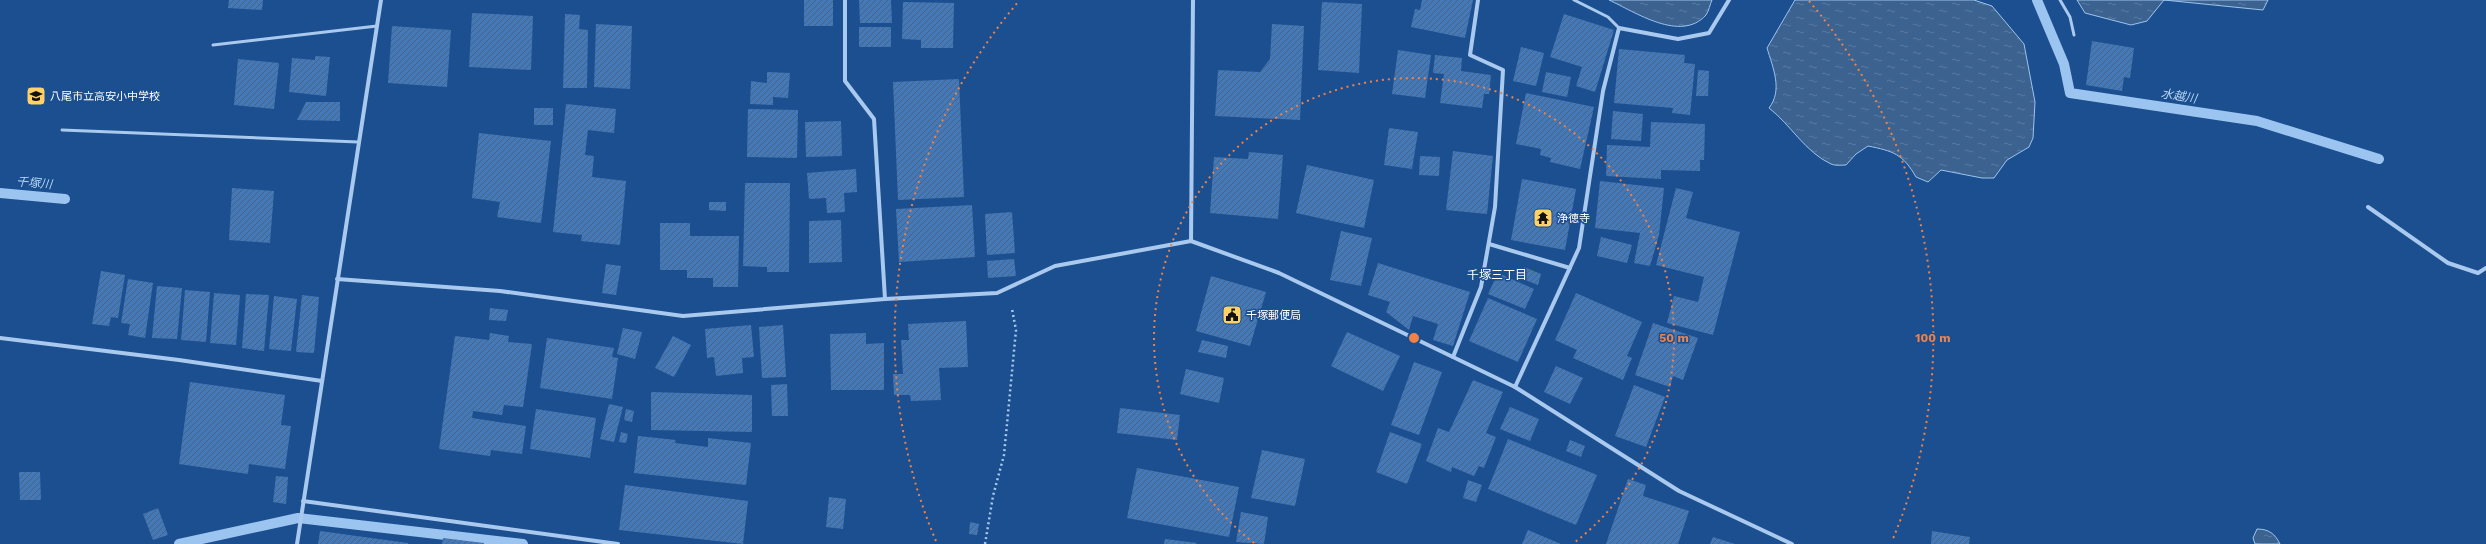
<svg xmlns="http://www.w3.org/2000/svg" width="2486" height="544" viewBox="0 0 2486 544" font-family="'Work Sans','Noto Sans JP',sans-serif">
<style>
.water{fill:url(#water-ripples);stroke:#9cc4f0}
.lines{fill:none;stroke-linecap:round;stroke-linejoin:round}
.stream{stroke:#9cc4f0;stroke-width:10}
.building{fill:url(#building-hatch)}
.path{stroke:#a9c9ee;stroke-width:2.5;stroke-dasharray:2 3;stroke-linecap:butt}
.service{stroke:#a9c9ee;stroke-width:3}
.minor{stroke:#a9c9ee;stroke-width:4}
.ring{fill:none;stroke:#ee8249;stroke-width:2;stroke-dasharray:2 4}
.labels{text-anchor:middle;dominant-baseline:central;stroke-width:3;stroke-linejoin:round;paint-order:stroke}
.poi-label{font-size:11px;fill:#fff;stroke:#1b4f8f;text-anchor:start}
.water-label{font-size:12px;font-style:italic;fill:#b5d3f5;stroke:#1b4f8f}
.neighbourhood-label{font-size:12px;fill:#fff;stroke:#1b4f8f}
.centre{fill:#ee8249;stroke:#1b4f8f;stroke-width:2}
.ring-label{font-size:12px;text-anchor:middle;font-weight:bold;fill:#ee8249;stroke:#1b4f8f;stroke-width:3;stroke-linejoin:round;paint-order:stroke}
</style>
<defs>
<pattern id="water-ripples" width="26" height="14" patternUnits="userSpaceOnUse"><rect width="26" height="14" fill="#3c6290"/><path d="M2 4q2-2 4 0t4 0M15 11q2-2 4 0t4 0" fill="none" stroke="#597aa1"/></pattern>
<pattern id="building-hatch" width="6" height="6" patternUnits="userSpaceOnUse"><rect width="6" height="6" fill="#4478b7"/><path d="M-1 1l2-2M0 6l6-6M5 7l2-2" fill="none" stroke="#486282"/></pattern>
</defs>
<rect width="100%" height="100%" fill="#1b4f8f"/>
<g class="water">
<path d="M 1609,0 L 1712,0 C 1710,4 1709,11 1706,15 C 1681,43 1635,12 1609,0 Z"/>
<path d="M 1795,0 L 1974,0 L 1992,6 L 2024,44 L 2035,102 L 2033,138 L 2029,147 L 2007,160 L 1994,178 L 1982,178 L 1941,170 L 1928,182 L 1916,177 C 1903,154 1893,151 1868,146 L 1856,154 L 1846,165 C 1841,165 1835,166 1831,164 C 1805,152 1791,125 1769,108 C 1783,90 1773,68 1767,48 Z"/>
<polygon points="2077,0 2268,0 2263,10 2164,0 2147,21 2131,25 2085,13"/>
<path d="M 2257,529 C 2269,529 2275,534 2280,544 L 2255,544 L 2253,538 Z"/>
</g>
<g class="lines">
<g class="stream">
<polyline points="2037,0 2064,64 2070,93 2257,121 2379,159"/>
<polyline points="0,193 65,199"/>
<polyline points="179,544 298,518 523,544"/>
</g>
</g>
<g class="building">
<polygon points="229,0 263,0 262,10 228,8"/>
<rect x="804" y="0" width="29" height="26"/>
<polygon points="859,0 891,0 892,23 860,23"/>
<polygon points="1422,0 1473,0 1465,38 1411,27 1415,9 1420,10"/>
<polygon points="903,2 954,3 953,48 921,48 921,40 902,39"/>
<polygon points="1322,2 1362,4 1359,73 1318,70"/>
<polygon points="472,13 533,16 531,70 469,67"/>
<polygon points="565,14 580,15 579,29 588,30 587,88 563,88"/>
<polygon points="1564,14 1614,30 1595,92 1576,86 1582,67 1550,57"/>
<polygon points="596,24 632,26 630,89 594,87"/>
<polygon points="1272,24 1304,26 1300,120 1215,116 1218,70 1260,72 1270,59"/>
<polygon points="392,26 451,30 447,87 388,83"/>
<rect x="859" y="27" width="32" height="20"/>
<polygon points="2092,41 2134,48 2130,78 2124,77 2122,91 2086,85"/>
<polygon points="1521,47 1544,53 1536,86 1513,81"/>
<polygon points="1619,49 1685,55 1684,63 1695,64 1690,115 1672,113 1673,108 1614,103"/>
<polygon points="1398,50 1431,55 1425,98 1392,94"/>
<polygon points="1435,55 1462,58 1461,71 1491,75 1489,94 1484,94 1482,108 1440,103 1444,74 1433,73"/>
<polygon points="315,56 330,57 326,96 289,92 292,58 315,60"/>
<polygon points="238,59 279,63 274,109 234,105"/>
<polygon points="1698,70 1709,71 1708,96 1696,96"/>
<polygon points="767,72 790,73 788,98 773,97 773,105 750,104 751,81 767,83"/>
<polygon points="1546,72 1571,77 1567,97 1542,92"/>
<polygon points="959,79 964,197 898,200 893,82"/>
<polygon points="1526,93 1594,107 1580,169 1550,162 1551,158 1540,155 1541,149 1516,144"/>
<polygon points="306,102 340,102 340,121 297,120"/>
<polygon points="566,104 616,109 614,133 588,130 585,155 594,156 592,177 626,181 620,245 581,241 582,235 553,232"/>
<rect x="534" y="108" width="19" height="17"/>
<polygon points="748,109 798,110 797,158 747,157"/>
<polygon points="1613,111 1643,114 1641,141 1611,139"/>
<polygon points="841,121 842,156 806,157 805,122"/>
<polygon points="1651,122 1705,124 1704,160 1700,160 1700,171 1661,170 1661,179 1606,176 1607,145 1650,147"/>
<polygon points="1389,128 1418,132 1412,169 1384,165"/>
<polygon points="479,133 551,141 541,223 497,217 500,202 472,198"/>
<polygon points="1453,151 1493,156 1487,214 1446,210"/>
<polygon points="1249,152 1283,155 1278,219 1210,213 1214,157 1248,159"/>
<polygon points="1420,156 1440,157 1439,176 1419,175"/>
<polygon points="1307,165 1374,180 1364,228 1296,213"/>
<polygon points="856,169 857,192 844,193 845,212 827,213 826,198 809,199 807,173"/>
<polygon points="1522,179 1576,189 1565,250 1511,240"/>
<polygon points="1600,181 1664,188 1659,235 1650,266 1634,263 1640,233 1595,228"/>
<polygon points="745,183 790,183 789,272 767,272 767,267 743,266"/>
<polygon points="232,188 274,191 270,243 229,240"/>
<polygon points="1676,188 1693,192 1686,218 1740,232 1713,335 1667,323 1674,296 1698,302 1704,277 1656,265"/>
<polygon points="709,202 726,202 726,211 709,210"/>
<polygon points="972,205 975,257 899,262 896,209"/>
<polygon points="1012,212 1015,253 987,255 985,214"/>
<polygon points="841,220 842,262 809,263 809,221"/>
<polygon points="660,223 690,223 690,236 739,236 738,287 713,287 713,278 687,278 687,270 660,270"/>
<polygon points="1341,231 1372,238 1361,286 1330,280"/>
<polygon points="1601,237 1632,245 1627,263 1597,256"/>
<polygon points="1014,259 1016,276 988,278 987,261"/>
<polygon points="1378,263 1470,292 1453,346 1433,340 1438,324 1413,316 1409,330 1386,312 1390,302 1368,295"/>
<polygon points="606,264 621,266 616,295 602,293"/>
<polygon points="1524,267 1541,274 1538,285 1520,278"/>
<polygon points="101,271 125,275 118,318 111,317 109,326 92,324"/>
<polygon points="1498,273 1534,289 1525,309 1488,294"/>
<polygon points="1211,276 1266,292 1250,346 1196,331"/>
<polygon points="128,279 153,283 145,338 128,335 130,324 121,323"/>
<polygon points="157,286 182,288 177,339 152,338"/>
<polygon points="185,290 210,292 206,342 181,340"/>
<polygon points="214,293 240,295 236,345 210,343"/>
<polygon points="1576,293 1642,322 1627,356 1632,358 1623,380 1573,358 1577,350 1555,340"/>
<polygon points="246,294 269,295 264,351 242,348"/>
<polygon points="302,295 319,297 314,353 296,352"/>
<polygon points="274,296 297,299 291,351 269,349"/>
<polygon points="1488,298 1537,319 1518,362 1469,341"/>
<polygon points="490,308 508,310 506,321 489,320"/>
<polygon points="966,321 968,367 939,368 941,400 911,401 910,395 894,395 893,374 903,374 901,340 909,340 908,324"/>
<polygon points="1653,323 1698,338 1683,380 1673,376 1670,387 1635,375"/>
<polygon points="751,325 754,357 742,358 743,373 716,376 714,357 707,358 705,329"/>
<polygon points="783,325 786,377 762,378 759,327"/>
<polygon points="623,328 642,332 635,359 617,354"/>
<polygon points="1347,332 1400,356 1383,391 1331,366"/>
<polygon points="490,333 509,336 508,342 532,344 523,407 504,405 502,415 473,411 472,418 526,426 522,454 491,450 490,456 439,449 455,336 489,340"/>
<polygon points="866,333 866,344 884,343 884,390 831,390 830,334"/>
<polygon points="673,336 691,345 674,377 655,368"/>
<polygon points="547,338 614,348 612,357 618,358 612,399 540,388"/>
<polygon points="1202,340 1228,346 1226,358 1198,352"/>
<polygon points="1414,362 1442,372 1419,435 1391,425"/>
<polygon points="1556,366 1583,378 1570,404 1544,392"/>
<polygon points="1186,369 1224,378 1219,403 1180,394"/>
<polygon points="1473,380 1503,392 1486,433 1496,437 1484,468 1479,466 1474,476 1452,467 1451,472 1426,461 1438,428 1449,432"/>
<polygon points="190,382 285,395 281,425 291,426 285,469 249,464 248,474 179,464"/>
<polygon points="787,384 788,416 772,416 771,385"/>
<polygon points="1634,385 1665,397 1646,447 1615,436"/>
<polygon points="651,392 752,395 752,432 651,430"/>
<polygon points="609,404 623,407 614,442 600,439"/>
<polygon points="1510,407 1539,419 1530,441 1500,429"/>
<polygon points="1120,408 1180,415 1177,440 1117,433"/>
<polygon points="536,409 596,418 590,458 530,449"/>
<polygon points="626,409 634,411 632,422 624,420"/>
<polygon points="621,432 628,434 626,443 619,442"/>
<polygon points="1390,432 1422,444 1407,484 1376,472"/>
<polygon points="638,436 676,440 675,443 708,447 708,438 751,443 746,485 634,473"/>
<polygon points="1508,439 1597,475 1576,525 1488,489"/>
<polygon points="1570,440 1585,446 1581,457 1566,451"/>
<polygon points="1262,450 1305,459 1295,506 1251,498"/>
<polygon points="1137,468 1239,487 1229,537 1127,518"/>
<polygon points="19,472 40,472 41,500 20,500"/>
<polygon points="276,476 288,477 286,504 273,502"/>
<polygon points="1628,479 1646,485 1643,496 1689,511 1678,544 1606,544"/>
<polygon points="1468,480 1482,485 1476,502 1463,498"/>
<polygon points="625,485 748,501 743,544 619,530"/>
<polygon points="829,497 846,499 843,529 826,527"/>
<polygon points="158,508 168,535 153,540 143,514"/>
<polygon points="1241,512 1268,517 1264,544 1236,542"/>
<polygon points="970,522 979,524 977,535 969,534"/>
<polygon points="1528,530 1561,544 1522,544"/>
<polygon points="320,531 408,543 408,544 318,544"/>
<polygon points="1932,531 1970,537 1969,544 1931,544"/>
<polygon points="1713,537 1735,544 1710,544"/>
<polygon points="443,538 484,543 484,544 442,544"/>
<polygon points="1165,539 1197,543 1196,544 1164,544"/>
</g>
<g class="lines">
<polyline class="path" points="985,544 993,496 1004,455 1016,330 1012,309"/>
<g class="service">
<polyline points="1574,0 1608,17 1619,28"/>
<polyline points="2060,0 2070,17 2074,35"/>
<polyline points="213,45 377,26"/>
<polyline points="62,130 358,142"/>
</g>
<g class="minor">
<polyline points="845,0 845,81 874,119 885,299"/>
<polyline points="2368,207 2448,263 2478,273 2486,268"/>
<polyline points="1191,241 1193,0"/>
<polyline points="1489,244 1570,268"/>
<polyline points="337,279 500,291 683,316 885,299 997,293 1055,266 1191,241 1279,273 1515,387 1679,491 1792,544"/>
<polyline points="0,338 179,360 322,381"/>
<polyline points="1453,357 1481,287 1495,207 1503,70 1470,55 1478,0"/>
<polyline points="1515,387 1579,248 1603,91 1619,28 1678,39 1709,33 1729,0"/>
<polyline points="303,501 618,544"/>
<polyline points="297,544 381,0"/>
</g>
</g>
<g class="ring">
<path d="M1254 543A260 260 0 1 1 1574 543"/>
<path d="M936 541A519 519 0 0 1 1019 1M1809 1A519 519 0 0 1 1892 541"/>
</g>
<defs>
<symbol id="school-square" viewBox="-11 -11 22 22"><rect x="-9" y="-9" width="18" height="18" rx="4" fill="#ffd166" stroke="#1b4f8f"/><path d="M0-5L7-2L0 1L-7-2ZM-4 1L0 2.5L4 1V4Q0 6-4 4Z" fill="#111"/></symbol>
<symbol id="temple-square" viewBox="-11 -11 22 22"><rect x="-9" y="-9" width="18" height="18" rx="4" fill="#ffd166" stroke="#1b4f8f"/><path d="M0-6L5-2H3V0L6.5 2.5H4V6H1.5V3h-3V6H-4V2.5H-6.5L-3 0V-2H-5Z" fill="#111"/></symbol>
<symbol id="civic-square" viewBox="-11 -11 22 22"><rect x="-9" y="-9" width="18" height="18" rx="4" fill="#ffd166" stroke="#1b4f8f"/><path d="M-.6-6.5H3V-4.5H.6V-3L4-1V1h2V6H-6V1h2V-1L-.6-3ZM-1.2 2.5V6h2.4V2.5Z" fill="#111"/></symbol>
</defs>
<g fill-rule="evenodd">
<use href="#school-square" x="25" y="85" width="22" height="22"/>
<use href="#temple-square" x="1532" y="207" width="22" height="22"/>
<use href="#civic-square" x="1221" y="304" width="22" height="22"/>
</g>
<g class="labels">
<g class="poi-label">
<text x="50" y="96">八尾市立高安小中学校</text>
<text x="1557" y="218">浄徳寺</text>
<text x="1246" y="315">千塚郵便局</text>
</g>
<g class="water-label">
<text transform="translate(2179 96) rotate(9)">水越川</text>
<text transform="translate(34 183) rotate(5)">千塚川</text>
</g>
<g class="neighbourhood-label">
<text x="1497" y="275">千塚三丁目</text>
</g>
</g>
<circle cx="1414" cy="338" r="6" class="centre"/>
<g class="ring-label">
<text x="1674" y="342">50 m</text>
<text x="1933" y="342">100 m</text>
</g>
</svg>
